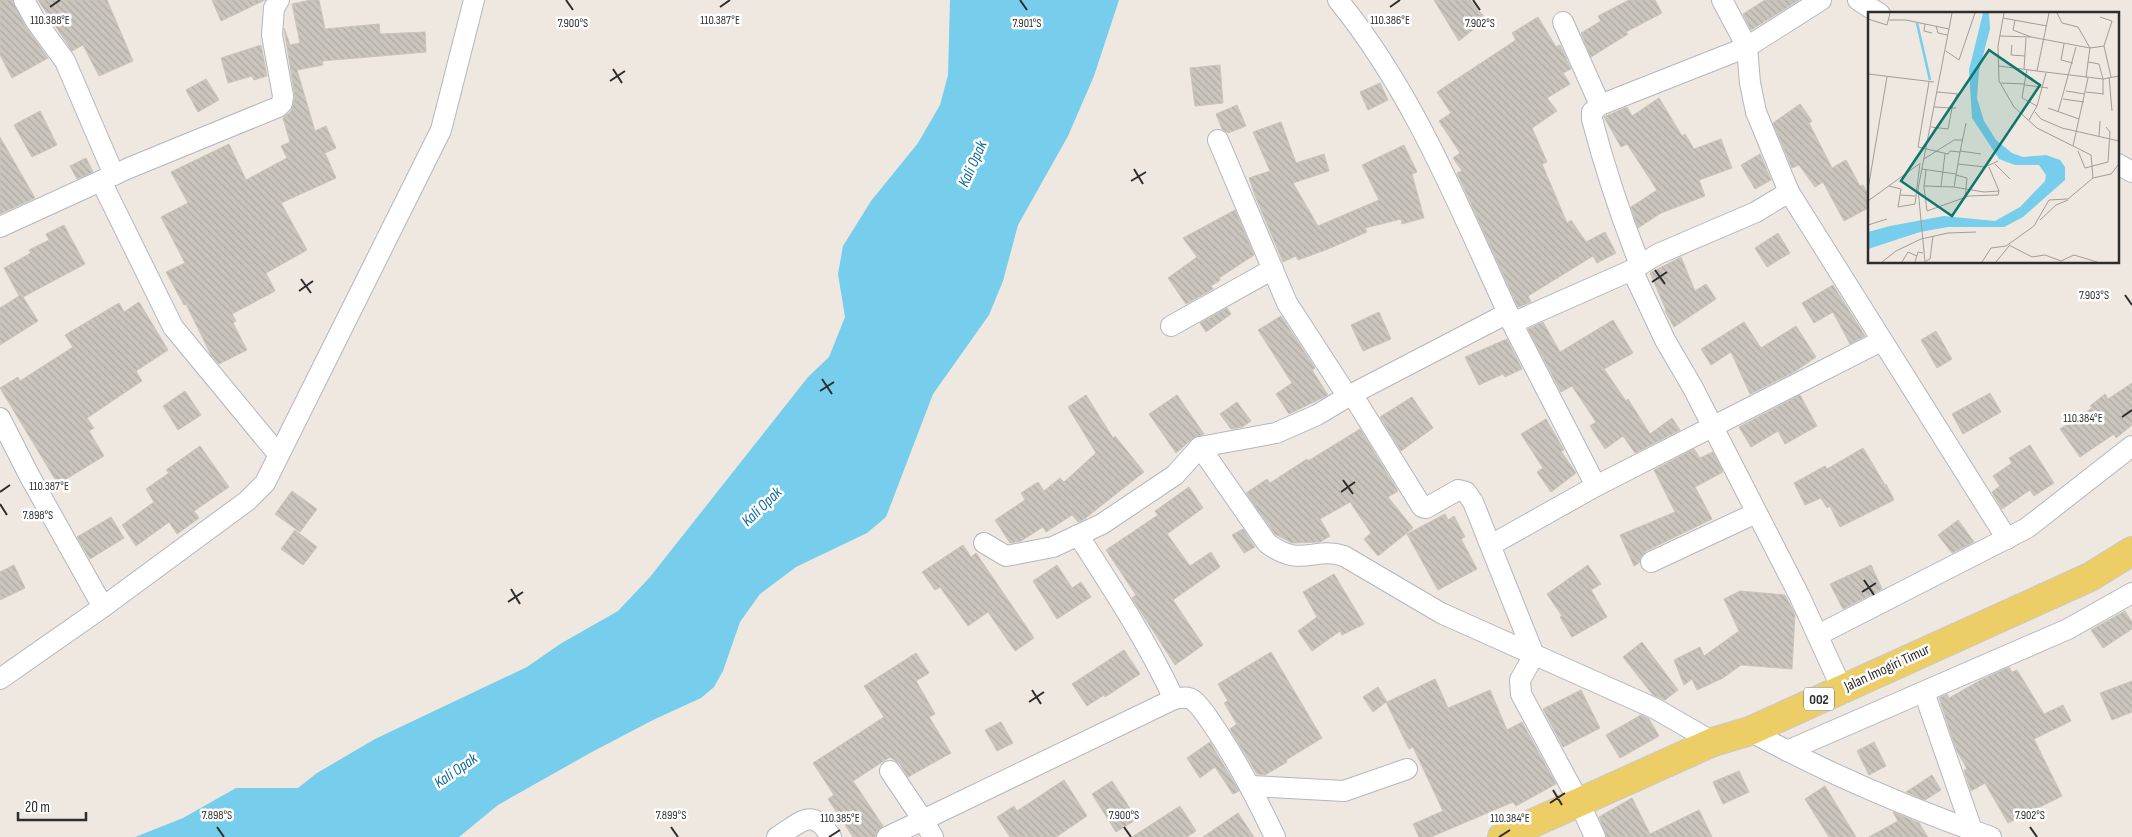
<svg xmlns="http://www.w3.org/2000/svg" width="2132" height="837" viewBox="0 0 2132 837" font-family="'Sofia Sans Condensed',sans-serif">
<style>
.water{fill:#77cdec}
.building{fill:url(#building-back-hatch);stroke:#cac4b9}
.lines{fill:none;stroke-linecap:round;stroke-linejoin:round}
.minor-casing{stroke:#b3b6c0;stroke-width:22}
.primary-casing{stroke:#c8c8c8;stroke-width:30}
.minor{stroke:#fff;stroke-width:20}
.primary{stroke:#edce66;stroke-width:28}
.ticks{fill:none;stroke:#2d2d2d;stroke-width:2}
.labels{text-anchor:middle;dominant-baseline:central;stroke-width:5;stroke-linejoin:round;paint-order:stroke}
.shield{fill:#fff;stroke:#6c6c6c;stroke-width:1}
.shield-label{font-size:14px;font-weight:bold;fill:#2d2d2d}
.street-label{font-size:15px;fill:#2d2d2d;stroke:#fff}
.water-label{font-size:16px;font-style:italic;fill:#126c9c;stroke:#fff}
.inset-river{fill:none;stroke:#77cdec;stroke-width:2.5}
.inset-road{fill:none;stroke:#a19d98;stroke-width:1}
.view{fill:#0f766e;fill-opacity:0.15;stroke:#0f766e;stroke-width:2.5}
.inset-edge{fill:none;stroke:#2d2d2d;stroke-width:2.5}
.ticks-label{font-size:12px;text-anchor:middle;fill:#2d2d2d;stroke:#fff;stroke-width:5;stroke-linejoin:round;paint-order:stroke}
</style>
<defs>
<pattern id="building-back-hatch" width="6" height="6" patternUnits="userSpaceOnUse" patternTransform="scale(1.25)"><rect width="6" height="6" fill="#cac6be"/><path d="M-1 5l2 2M0 0l6 6M5-1l2 2" fill="none" stroke="#aeaaa4"/></pattern>
</defs>
<rect width="100%" height="100%" fill="#eee8e0"/>
<polygon class="water" points="950,0 1119,0 1094,76 1068,136 1018,225 1003,281 989,315 933,394 886,517 867,533 796,567 760,594 740,622 723,671 714,687 701,698 653,720 590,753 498,805 459,837 135,837 183,818 236,788 298,788 317,773 375,739 527,667 560,644 618,611 650,577 808,377 829,357 845,317 838,274 843,246 871,201 918,143 940,105 948,75"/>
<g class="building">
<polygon points="0,0 12,0 25,26 48,58 12,78 0,55"/>
<polygon points="38,0 107,0 133,61 99,76 83,45 72,51"/>
<polygon points="212,0 265,0 221,21"/>
<polygon points="311,0 319,0 325,29 379,24 380,34 425,32 426,52 322,61 323,65 297,70 315,131 326,126 336,148 325,153 336,178 281,203 307,250 266,273 275,291 232,314 236,321 233,323 247,350 219,364 211,355 186,304 184,305 166,272 185,263 161,217 188,203 171,172 229,144 246,180 287,158 281,146 290,142 283,118 291,111 295,97 284,28 290,45 300,43 292,4"/>
<polygon points="1434,0 1470,0 1486,19 1459,41"/>
<polygon points="1629,0 1655,0 1662,13 1626,32 1628,34 1591,57 1581,33 1601,21 1598,16"/>
<polygon points="1765,0 1799,0 1751,30 1743,14"/>
<polygon points="1538,17 1556,47 1560,45 1571,69 1563,73 1570,84 1547,98 1557,111 1532,128 1547,162 1542,164 1567,223 1571,220 1586,242 1605,232 1616,253 1597,263 1593,256 1528,296 1531,302 1518,307 1457,173 1462,171 1453,158 1460,153 1439,121 1451,113 1437,92 1516,40 1512,33"/>
<polygon points="261,45 267,76 254,80 252,76 228,83 221,58"/>
<polygon points="1220,65 1223,103 1195,106 1190,68"/>
<polygon points="206,79 219,100 198,112 186,90"/>
<polygon points="1380,83 1388,100 1368,110 1360,92"/>
<polygon points="1659,98 1682,136 1685,134 1694,149 1721,139 1732,168 1699,180 1705,196 1661,213 1638,228 1631,207 1657,190 1627,144 1621,147 1604,117 1627,107 1632,116"/>
<polygon points="1800,104 1812,121 1809,123 1832,168 1846,160 1860,186 1863,185 1870,198 1870,207 1844,221 1823,182 1815,187 1799,165 1792,168 1773,123"/>
<polygon points="1237,105 1246,126 1228,133 1222,129 1216,114"/>
<polygon points="40,111 57,145 32,157 14,125"/>
<polygon points="1281,122 1296,163 1324,154 1329,171 1293,183 1318,226 1379,200 1362,165 1404,145 1417,172 1412,174 1424,218 1402,224 1401,219 1365,228 1367,232 1328,249 1298,260 1296,256 1283,262 1256,198 1249,178 1270,171 1253,132"/>
<polygon points="0,137 35,198 0,214"/>
<polygon points="1760,154 1771,180 1755,189 1741,165"/>
<polygon points="86,158 93,172 77,179 70,166"/>
<polygon points="1235,210 1254,255 1219,278 1220,280 1211,286 1213,289 1186,304 1168,278 1197,257 1183,238"/>
<polygon points="64,225 85,264 23,297 38,321 0,345 0,308 19,296 4,268 31,253 29,250 49,240 46,234"/>
<polygon points="1778,233 1790,253 1767,267 1755,248"/>
<polygon points="1681,257 1695,291 1706,284 1716,299 1674,327 1665,311 1666,310 1650,273"/>
<polygon points="1833,285 1865,336 1850,344 1833,312 1814,323 1802,303"/>
<polygon points="139,302 168,350 136,371 142,381 87,418 94,428 89,431 104,456 58,484 0,388 18,377 20,381 73,347 65,335 119,303 124,312"/>
<polygon points="1227,308 1231,314 1206,332 1200,323"/>
<polygon points="1379,312 1391,339 1363,351 1351,325"/>
<polygon points="1281,316 1315,368 1312,370 1328,395 1289,414 1276,394 1292,383 1258,330"/>
<polygon points="1613,320 1633,353 1604,369 1626,401 1628,399 1650,434 1672,418 1680,430 1635,453 1623,436 1605,449 1590,426 1596,422 1572,386 1561,392 1528,329 1543,322 1560,352"/>
<polygon points="1744,322 1761,348 1796,326 1816,357 1794,372 1750,394 1731,352 1711,365 1701,349"/>
<polygon points="1936,331 1952,359 1937,368 1921,340"/>
<polygon points="1507,339 1522,369 1505,377 1503,374 1479,385 1465,357"/>
<polygon points="2132,383 2132,425 2116,438 2114,434 2080,457 2060,429 2092,408 2090,406 2105,394 2108,399"/>
<polygon points="185,391 201,415 178,430 163,406"/>
<polygon points="1990,393 2001,412 1963,434 1952,414"/>
<polygon points="1086,395 1113,438 1115,436 1144,472 1083,520 1078,522 1072,515 1046,532 1043,527 1021,541 1010,543 995,520 1025,500 1021,493 1038,482 1044,491 1060,478 1064,482 1096,453 1068,407"/>
<polygon points="1177,395 1204,434 1193,438 1176,453 1149,414"/>
<polygon points="1800,395 1817,426 1785,444 1778,431 1751,447 1739,427"/>
<polygon points="1412,397 1433,428 1401,451 1380,417"/>
<polygon points="1237,402 1251,421 1242,427 1231,429 1220,414"/>
<polygon points="1546,419 1564,450 1561,451 1576,473 1551,492 1537,472 1543,468 1521,434"/>
<polygon points="1360,429 1398,491 1388,497 1413,528 1378,556 1364,539 1371,533 1350,502 1320,519 1330,536 1320,542 1292,543 1275,534 1246,493 1267,479 1270,483 1307,459 1308,461"/>
<polygon points="2030,445 2054,483 2034,496 2030,490 2002,509 1992,492 2000,486 1993,476 2012,463 2009,458"/>
<polygon points="200,446 229,487 194,511 199,518 177,534 169,522 136,546 122,525 154,502 146,489 169,473 166,470"/>
<polygon points="1863,448 1885,485 1886,484 1894,500 1840,527 1830,506 1827,508 1821,498 1805,505 1794,483 1825,466 1827,469"/>
<polygon points="1694,449 1700,458 1713,452 1723,472 1695,487 1712,519 1646,551 1641,556 1639,563 1634,566 1620,535 1675,512 1654,470"/>
<polygon points="1189,487 1203,508 1167,534 1190,566 1211,552 1220,567 1173,600 1203,645 1175,665 1132,598 1136,595 1106,550 1158,515 1155,511"/>
<polygon points="292,491 317,509 300,532 275,514"/>
<polygon points="1445,514 1448,520 1454,516 1465,537 1461,539 1477,569 1438,590 1407,534"/>
<polygon points="111,517 124,538 90,559 77,537"/>
<polygon points="1958,520 1974,542 1952,553 1938,535"/>
<polygon points="1243,529 1255,547 1244,553 1232,535"/>
<polygon points="295,530 317,547 303,565 281,549"/>
<polygon points="963,545 971,557 976,553 1034,638 1015,651 988,612 968,626 940,587 935,590 922,572"/>
<polygon points="14,565 25,588 0,600 0,572"/>
<polygon points="1057,565 1072,588 1081,582 1091,597 1057,619 1033,581"/>
<polygon points="1588,565 1601,584 1591,590 1607,617 1572,637 1560,617 1562,616 1547,594"/>
<polygon points="1871,565 1882,589 1843,609 1830,584"/>
<polygon points="1334,574 1364,624 1342,635 1340,631 1312,651 1298,631 1317,617 1303,592"/>
<polygon points="1740,591 1785,595 1795,614 1792,669 1741,665 1723,678 1697,690 1692,679 1684,685 1674,660 1700,647 1704,656 1739,631 1724,599"/>
<polygon points="2125,611 2132,622 2132,629 2103,648 2091,630"/>
<polygon points="1642,642 1678,690 1665,700 1653,695 1623,657"/>
<polygon points="1124,650 1140,674 1105,697 1104,695 1087,706 1072,684"/>
<polygon points="1271,652 1322,738 1286,760 1287,762 1265,775 1257,774 1230,729 1237,724 1224,703 1228,701 1218,684"/>
<polygon points="916,653 929,673 916,681 935,714 929,717 951,753 908,777 900,764 890,757 853,781 883,826 877,831 875,837 853,837 828,799 834,795 813,763 884,717 864,686"/>
<polygon points="2009,667 2012,672 2017,670 2044,714 2063,705 2071,721 2034,739 2062,796 2008,823 1985,783 1971,791 1964,770 1967,769 1956,749 1939,698 1947,694 1949,698 1981,680"/>
<polygon points="1435,679 1448,708 1490,690 1507,730 1522,722 1556,784 1516,806 1513,802 1431,837 1419,837 1413,824 1443,811 1413,747 1409,749 1386,702 1373,712 1363,697 1378,687 1387,702"/>
<polygon points="2132,681 2132,712 2112,720 2100,693"/>
<polygon points="1581,690 1600,728 1563,747 1543,709"/>
<polygon points="1641,715 1649,719 1659,736 1620,758 1606,735"/>
<polygon points="1001,722 1013,743 997,751 985,730"/>
<polygon points="1210,742 1239,791 1233,794 1215,767 1200,778 1187,758"/>
<polygon points="1874,742 1886,766 1869,775 1857,751"/>
<polygon points="1739,771 1749,792 1723,804 1713,782"/>
<polygon points="1932,775 1941,790 1925,800 1906,792"/>
<polygon points="1064,780 1087,816 1056,837 1010,837 997,817 1014,806 1017,811"/>
<polygon points="1112,781 1137,819 1116,832 1092,794"/>
<polygon points="1825,786 1856,837 1829,837 1805,799"/>
<polygon points="1632,798 1650,834 1699,810 1712,837 1607,837 1599,817"/>
<polygon points="1180,806 1196,831 1187,837 1132,837"/>
<polygon points="1893,812 1919,823 1928,837 1869,837 1898,821"/>
<polygon points="1238,813 1254,837 1203,837"/>
</g>
<g class="lines">
<defs>
<g id="minor">
<polyline points="24,0 35,20 65,61 114,175"/>
<path d="M 1338,0 C 1415,95 1457,203 1508,313"/>
<polyline points="1858,0 1880,14"/>
<polyline points="1563,22 1600,105"/>
<polyline points="1218,140 1287,303 1348,397"/>
<polyline points="2118,164 2132,172"/>
<polyline points="101,181 173,327 278,454"/>
<polyline points="1789,192 2007,539"/>
<polyline points="0,227 129,168 278,107 282,103 283,96 272,35 274,8 279,0"/>
<path d="M 1640,265 C 1621,217 1605,169 1592,119 L 1592,112 L 1600,105 L 1747,47 L 1821,0"/>
<polyline points="1632,270 1665,340 1693,388 1799,595 1842,689"/>
<polyline points="1512,323 1596,486"/>
<polyline points="1171,326 1273,269"/>
<polyline points="1352,394 1508,313 1512,323 1632,270 1658,254 1756,212 1789,192 1756,112 1750,83 1747,47 1722,0"/>
<polyline points="0,418 29,475 103,607"/>
<path d="M 1200,447 L 1267,543 C 1301,569 1314,546 1344,556 L 1441,613 L 1656,709 L 1713,742"/>
<path d="M 1078,535 C 1113,589 1147,641 1174,699"/>
<polyline points="984,543 1006,556 1053,547 1102,524 1175,475 1200,447 1276,433 1317,415 1352,394 1422,507 1426,508 1458,490 1466,492 1473,502 1534,655 1520,680 1521,694 1579,802 1595,837"/>
<polyline points="1491,545 1596,486 1881,341"/>
<polyline points="1651,562 1756,513"/>
<polyline points="1818,635 2027,528 2132,446"/>
<polyline points="0,679 103,607 247,501 265,483 441,130 474,0"/>
<polyline points="1924,692 1972,830"/>
<path d="M 1750,731 C 1826,773 1909,808 1991,837"/>
<polyline points="1787,751 2068,629 2132,593"/>
<path d="M 890,771 L 923,820 L 1174,699 C 1181,698 1187,696 1193,700 C 1202,707 1210,721 1217,731 C 1240,766 1257,799 1275,837"/>
<polyline points="1251,786 1344,791 1407,769"/>
<path d="M 777,837 C 802,822 812,806 831,837"/>
<polyline points="887,837 923,820 933,837"/>
</g>
<polyline id="primary" points="1502,837 1713,742 1750,731 2090,577 2132,551"/>
</defs>
<use href="#minor" class="minor-casing"/>
<use href="#primary" class="primary-casing"/>
<use href="#minor" class="minor"/>
<use href="#primary" class="primary"/>
</g>
<path class="ticks" d="M 566,0 L 573,10M 1020,0 L 1027,10M 1473,0 L 1480,10M 50,7 L 60,0M 720,7 L 730,0M 1390,7 L 1400,0M 613,69 L 622,83M 610,81 L 625,71M 1134,169 L 1143,184M 1131,181 L 1146,172M 1655,270 L 1665,284M 301,279 L 311,293M 1652,282 L 1667,272M 299,291 L 313,281M 2125,295 L 2132,305M 822,379 L 832,394M 820,391 L 834,382M 2122,417 L 2132,410M 1343,480 L 1353,494M 0,492 L 10,485M 1341,492 L 1355,482M 0,504 L 7,515M 1864,580 L 1874,595M 511,589 L 520,604M 1862,592 L 1876,583M 508,602 L 523,592M 1032,690 L 1041,704M 1029,702 L 1044,692M 1553,790 L 1562,805M 1550,803 L 1565,793M 217,827 L 224,837M 671,827 L 678,837M 1124,827 L 1131,837M 2030,827 L 2037,837M 829,837 L 840,830M 1499,837 L 1510,830"/>
<g class="labels">
<rect class="shield" x="1804" y="687.5" width="30" height="23" rx="4"/>
<g class="shield-label">
<text x="1819" y="699">002</text>
</g>
<g class="street-label">
<text transform="translate(1887 668) rotate(-25)">Jalan Imogiri Timur</text>
</g>
<g class="water-label">
<text transform="translate(973 164) rotate(-66)">Kali Opak</text>
<text transform="translate(762 507) rotate(-44)">Kali Opak</text>
<text transform="translate(456 771) rotate(-35)">Kali Opak</text>
</g>
</g>
<g transform="translate(1868 12)">
<rect width="251" height="251" fill="#eee8e0"/>
<path d="M 115,1 L 121,1 L 122,17 L 111,59 L 109,86 L 116,109 L 128,128 L 144,141 L 155,145 L 178,143 L 192,148 L 197,155 L 197,168 L 155,205 L 136,215 L 80,215 L 52,220 L 0,237 L 0,220 L 22,214 L 76,204 L 127,209 L 152,195 L 177,169 L 178,163 L 171,153 L 147,153 L 131,147 L 104,106 L 101,58 Z" fill="#77cdec"/>
<path class="inset-river" d="M 49,11 L 62,68"/>
<path class="inset-road" d="M 181,1 L 169,59 L 235,67 L 235,82M 189,1 L 194,11 L 210,15 L 222,36 L 236,34M 232,5 L 244,9 L 236,34 L 243,65M 135,6 L 179,14M 0,7 L 19,13 L 22,1M 21,8 L 38,8 L 81,17M 147,8 L 145,18 L 163,25M 57,12 L 56,19 L 64,21M 68,14 L 70,21 L 79,23M 132,24 L 163,25 L 222,36 L 220,50 L 231,52 L 235,67 L 251,64M 196,32 L 193,48 L 205,51M 144,33 L 143,43 L 157,44M 78,39 L 91,48 L 107,1M 131,54 L 169,59M 156,57 L 158,26M 159,57 L 154,86 L 169,94M 0,62 L 66,70M 241,65 L 244,99M 218,66 L 220,50M 61,70 L 50,135 L 80,142 L 82,139 L 92,140 L 98,111M 133,71 L 157,72M 157,73 L 180,76M 198,79 L 217,82M 69,80 L 91,82M 218,80 L 236,82M 195,87 L 216,90M 66,95 L 84,96 L 89,82M 180,96 L 211,107M 167,100 L 173,107 L 194,116 L 251,129M 190,100 L 208,35M 161,108 L 169,94 L 178,61M 63,115 L 80,117 L 84,96 L 88,96M 231,124 L 232,109M 205,134 L 220,66M 92,139 L 113,142M 210,139 L 217,156 L 240,150 L 242,120 L 238,115M 56,147 L 86,128 L 95,128M 90,152 L 117,155 L 130,149M 127,152 L 142,167M 121,155 L 131,179M 54,157 L 88,162M 58,158 L 56,175 L 59,199 L 101,184 L 130,183 L 131,179 L 116,180 L 86,175 L 92,140M 88,163 L 99,166 L 97,186M 225,166 L 243,162 L 251,152M 21,174 L 33,177 L 30,195 L 47,192 L 52,151M 56,174 L 86,175M 73,174 L 77,142M 0,177 L 19,65M 32,183 L 47,184M 0,189 L 51,152M 172,208 L 188,193 L 200,188M 0,213 L 19,207M 141,233 L 164,245 L 177,243 L 193,249 L 206,243 L 229,250M 58,249 L 62,247 L 65,224M 14,250 L 28,239 L 53,227 L 80,221 L 108,220M 34,250 L 40,240 L 49,244M 47,250 L 50,240 L 55,241M 57,250 L 50,177 L 84,1M 114,250 L 123,236 L 138,234 L 166,214 L 181,188 L 200,187 L 225,166 L 223,143 L 169,116 L 146,95 L 131,69 L 130,34 L 136,1M 128,250 L 141,234"/>
<path class="view" d="M 121,38 L 172,73 L 84,204 L 33,169 Z"/>
<rect width="251" height="251" class="inset-edge"/>
</g>
<g class="ticks-label">
<text x="50" y="24">110.388°E</text>
<text x="720" y="24">110.387°E</text>
<text x="1390" y="24">110.386°E</text>
<text x="573" y="27">7.900°S</text>
<text x="1027" y="27">7.901°S</text>
<text x="1480" y="27">7.902°S</text>
<text x="2094" y="299">7.903°S</text>
<text x="2083" y="422">110.384°E</text>
<text x="49" y="490">110.387°E</text>
<text x="38" y="519">7.898°S</text>
<text x="217" y="819">7.898°S</text>
<text x="671" y="819">7.899°S</text>
<text x="1124" y="819">7.900°S</text>
<text x="2030" y="819">7.902°S</text>
<text x="840" y="822">110.385°E</text>
<text x="1510" y="822">110.384°E</text>
</g>
<path d="M18 812v8h68v-8" fill="none" stroke="#2d2d2d" stroke-width="2.5"/>
<text x="25" y="812" font-size="15" fill="#2d2d2d" stroke="#ffffff" stroke-width="4" paint-order="stroke">20 m</text>
</svg>
